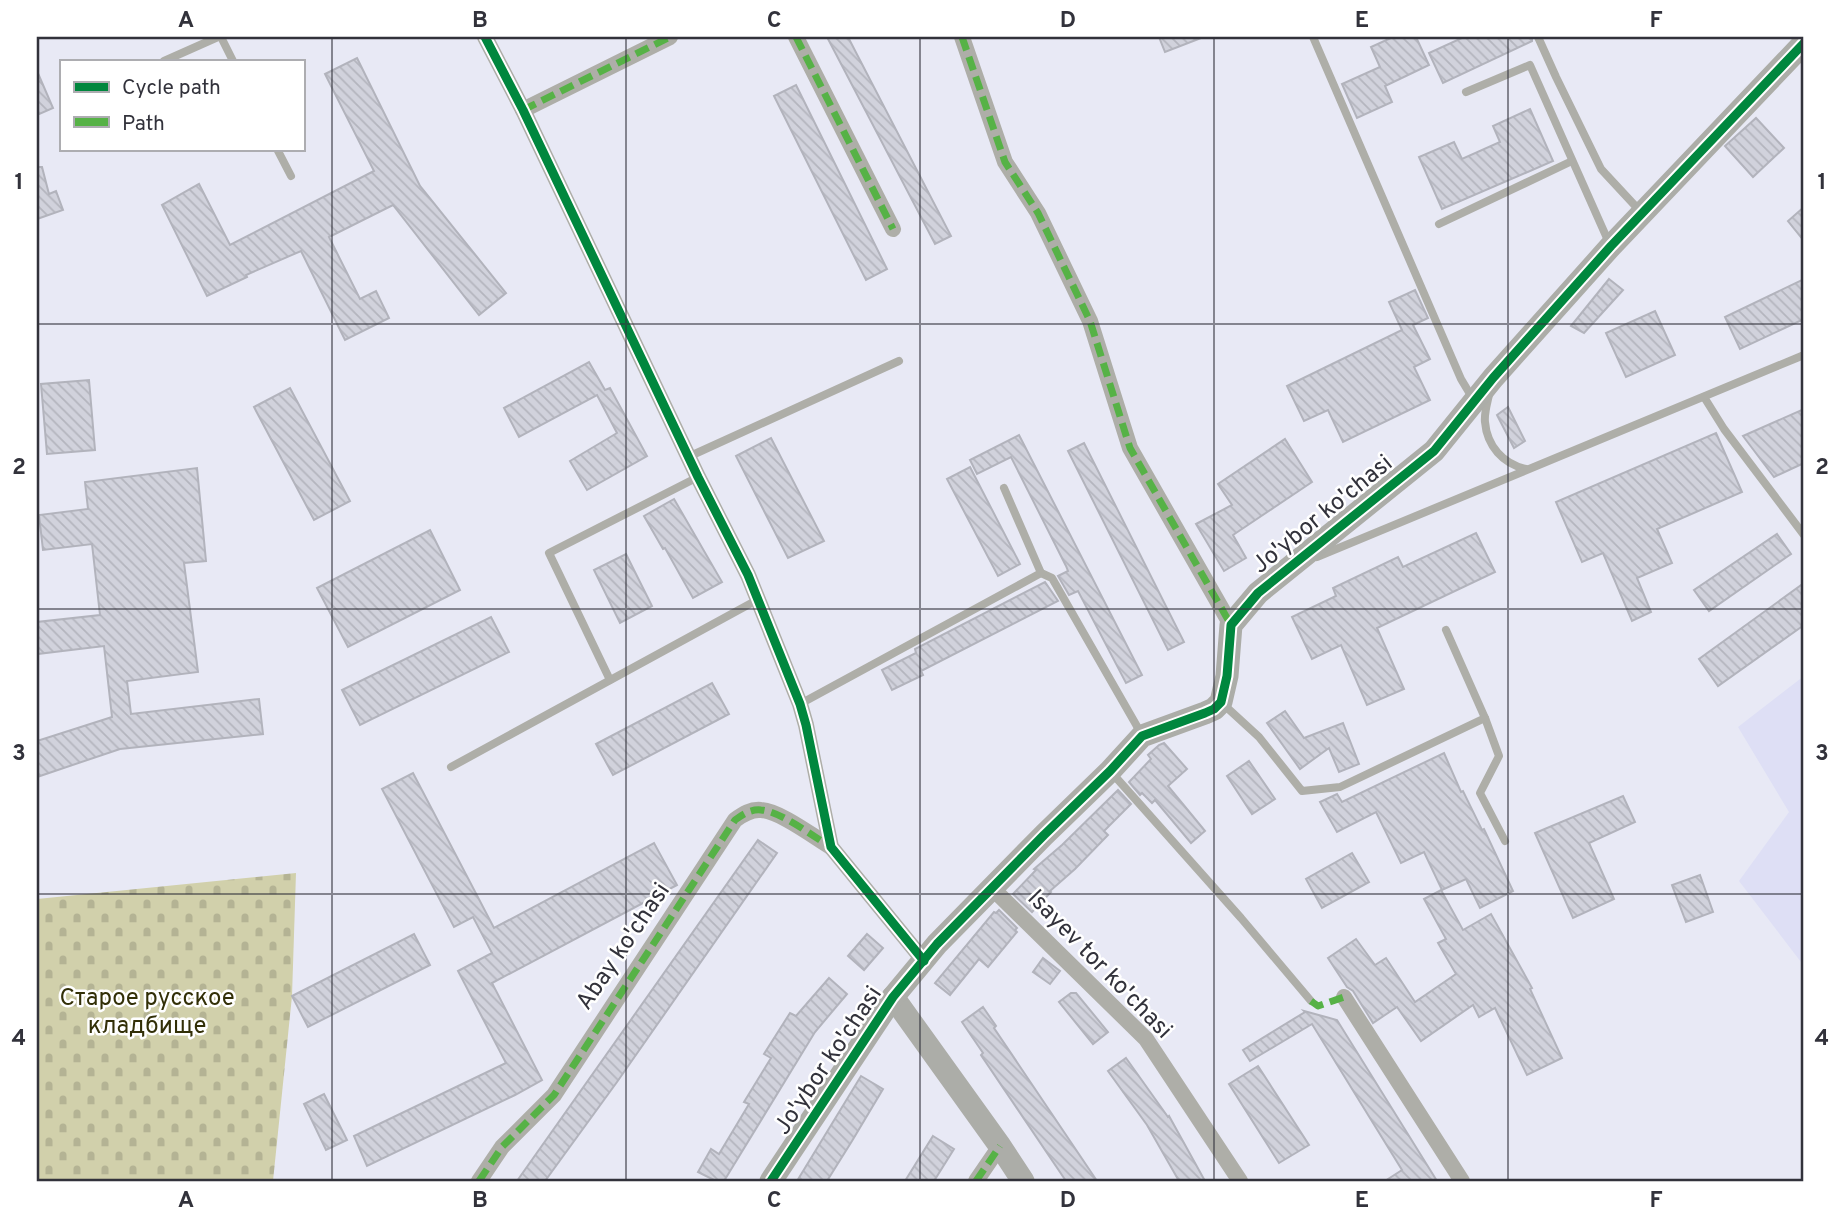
<svg xmlns="http://www.w3.org/2000/svg" width="1841" height="1218" viewBox="0 0 1841 1218" font-family="Overpass,sans-serif">
<style>
.built{fill:#dedff5}
.cemetery{fill:url(#cemetery-stones)}
.building{fill:url(#building-back-hatch);stroke:#b2b3bc;stroke-width:2}
.lines{fill:none;stroke-linecap:round;stroke-linejoin:round}
.lane{stroke:#aeaea8;stroke-width:8}
.street{stroke:#aeaea8;stroke-width:16}
.secondary{stroke:#acada8;stroke-width:23}
.quiet{stroke:#56b246;stroke-width:7;stroke-dasharray:14 7;stroke-linecap:butt}
.cycleway-casing{stroke:#fff;stroke-width:13}
.cycleway{stroke:#00873e;stroke-width:9}
.grid{fill:none;stroke:#32323b;stroke-width:2;stroke-opacity:0.55}
.labels{text-anchor:middle;dominant-baseline:central;stroke-width:5;stroke-linejoin:round;paint-order:stroke}
.street-label{font-size:24px;fill:#32323b;stroke:#fff}
.park-label{font-size:24px;fill:#322f07;stroke:#fff}
.neatline{fill:none;stroke:#32323b;stroke-width:2.5}
.grid-label{font-size:23px;text-anchor:middle;font-weight:bold;fill:#32323b}
</style>
<defs>
<pattern id="cemetery-stones" width="16" height="16" patternUnits="userSpaceOnUse" patternTransform="scale(1.75)"><rect width="16" height="16" fill="#d1d0ab"/><path d="M2 7V4a2 2 0 0 1 4 0v3zM10 15v-3a2 2 0 0 1 4 0v3z" fill="#b4b394"/></pattern>
<pattern id="building-back-hatch" width="6" height="6" patternUnits="userSpaceOnUse" patternTransform="scale(1.75)"><rect width="6" height="6" fill="#d1d2dc"/><path d="M-1 5l2 2M0 0l6 6M5-1l2 2" fill="none" stroke="#b4b5be"/></pattern>
</defs>
<rect width="100%" height="100%" fill="#e8e9f5"/>
<polygon class="built" points="1804,676 1804,966 1739,881 1789,812 1738,727"/>
<polygon class="cemetery" points="296,873 292,996 273,1181 37,1181 37,899"/>
<g class="building">
<polygon points="827,37 848,37 951,236 935,244"/>
<polygon points="1159,37 1201,37 1201,38 1165,52"/>
<polygon points="1393,37 1416,37 1429,65 1385,86 1392,102 1357,118 1342,84 1380,67 1371,47"/>
<polygon points="1464,37 1532,37 1532,41 1443,83 1429,53"/>
<polygon points="357,58 420,186 506,293 479,315 393,205 329,237 360,299 376,291 389,318 345,340 301,251 246,275 247,277 207,296 162,205 199,184 230,245 374,171 325,74"/>
<polygon points="37,71 53,108 37,115"/>
<polygon points="796,85 887,269 866,280 774,96"/>
<polygon points="1530,109 1553,161 1442,209 1419,157 1454,142 1462,159 1500,142 1493,126"/>
<polygon points="1756,118 1784,148 1753,177 1725,146"/>
<polygon points="37,167 42,167 49,194 56,191 63,210 37,219"/>
<polygon points="1804,207 1804,241 1788,221"/>
<polygon points="1609,279 1623,290 1584,333 1571,326"/>
<polygon points="1804,279 1804,319 1740,349 1725,317"/>
<polygon points="1415,290 1428,318 1413,325 1430,359 1414,367 1430,400 1343,442 1328,410 1304,421 1287,386 1402,330 1389,302"/>
<polygon points="1655,311 1675,355 1626,377 1606,333"/>
<polygon points="589,362 605,390 610,388 647,456 587,490 570,461 617,433 597,395 519,437 504,408"/>
<polygon points="89,380 95,450 47,454 41,384"/>
<polygon points="290,388 350,501 314,520 254,407"/>
<polygon points="1508,407 1525,441 1514,448 1497,415"/>
<polygon points="1804,409 1804,463 1774,477 1743,436"/>
<polygon points="1716,433 1742,492 1657,529 1672,563 1637,578 1651,612 1632,621 1603,553 1582,562 1556,502"/>
<polygon points="1019,435 1142,675 1126,683 1078,591 1069,595 1058,576 1068,571 1066,566 1011,457 977,474 970,460"/>
<polygon points="771,438 824,541 788,558 736,456"/>
<polygon points="1285,439 1312,482 1233,535 1246,558 1224,571 1196,524 1232,505 1218,484"/>
<polygon points="1084,443 1184,642 1168,650 1068,451"/>
<polygon points="970,467 1020,564 998,576 947,479"/>
<polygon points="197,468 206,561 184,563 198,672 127,681 131,714 259,699 263,734 120,749 37,777 37,741 112,717 104,646 37,654 37,622 100,615 92,544 43,550 39,515 88,509 85,482"/>
<polygon points="674,499 722,582 693,598 665,548 663,549 644,516"/>
<polygon points="430,530 460,590 348,647 317,588"/>
<polygon points="1476,533 1495,572 1377,628 1404,689 1367,705 1341,645 1312,659 1292,617 1336,596 1333,588 1398,557 1403,567"/>
<polygon points="1777,534 1791,554 1709,611 1694,590"/>
<polygon points="626,554 652,606 620,623 594,570"/>
<polygon points="1045,582 1058,601 921,671 923,675 892,690 882,670 916,653 915,649"/>
<polygon points="1804,583 1804,625 1718,686 1699,659"/>
<polygon points="491,617 509,652 360,725 342,690"/>
<polygon points="712,683 729,714 613,775 596,744"/>
<polygon points="1285,711 1304,738 1343,723 1359,764 1339,772 1329,748 1300,769 1267,723"/>
<polygon points="1164,743 1187,769 1168,786 1205,831 1191,843 1155,800 1152,803 1142,793 1140,795 1129,782 1151,759 1148,755 1159,745"/>
<polygon points="1444,753 1461,792 1463,791 1482,830 1484,829 1513,891 1480,908 1466,879 1442,890 1424,852 1401,863 1376,812 1337,832 1320,802 1337,794 1342,802"/>
<polygon points="1249,761 1275,799 1252,814 1227,776"/>
<polygon points="413,773 494,928 654,843 677,885 492,983 542,1080 515,1095 367,1166 354,1136 506,1063 458,971 492,953 473,917 454,927 382,789"/>
<polygon points="1118,790 1131,804 1104,831 1108,835 1075,869 1050,891 1051,892 1032,912 1013,894 1036,870 1034,869 1062,845"/>
<polygon points="1623,796 1635,822 1589,843 1614,899 1573,918 1535,833"/>
<polygon points="758,840 777,853 617,1082 545,1181 517,1181"/>
<polygon points="1352,853 1369,882 1322,908 1306,879"/>
<polygon points="1700,875 1713,912 1686,922 1672,885"/>
<polygon points="1441,890 1463,930 1491,914 1532,988 1530,989 1562,1058 1527,1075 1495,1008 1479,1017 1473,1005 1421,1041 1397,1007 1373,1023 1353,991 1347,987 1328,958 1356,939 1375,965 1386,958 1415,1002 1456,974 1438,943 1446,939 1424,899"/>
<polygon points="999,910 1017,928 1015,930 1017,932 988,967 979,959 950,995 935,983 994,912 996,913"/>
<polygon points="414,934 430,965 308,1027 292,996"/>
<polygon points="867,934 883,948 864,970 848,956"/>
<polygon points="1043,958 1060,971 1050,984 1033,972"/>
<polygon points="829,978 847,994 815,1032 724,1181 716,1181 698,1172 711,1149 719,1154 749,1104 744,1102 771,1058 764,1054 790,1013 796,1016"/>
<polygon points="1071,993 1076,993 1108,1032 1093,1044 1059,1002"/>
<polygon points="983,1007 996,1026 994,1028 1097,1181 1066,1181 981,1055 983,1053 962,1022"/>
<polygon points="1304,1011 1337,1020 1437,1181 1385,1181 1402,1170 1312,1024 1250,1061 1243,1050 1305,1012"/>
<polygon points="1126,1058 1168,1117 1169,1116 1205,1181 1179,1181 1147,1125 1108,1071"/>
<polygon points="1258,1066 1309,1145 1279,1163 1229,1084"/>
<polygon points="861,1076 883,1089 852,1141 827,1181 797,1181"/>
<polygon points="324,1094 347,1140 326,1150 304,1104"/>
<polygon points="933,1136 954,1149 934,1181 905,1181"/>
</g>
<g class="lines">
<g class="lane">
<polyline points="221,37 233,61"/>
<polyline points="1313,37 1461,379 1473,399"/>
<polyline points="1538,37 1556,77 1601,169 1640,211"/>
<polyline points="164,61 218,37"/>
<polyline points="1466,92 1530,65 1610,245"/>
<polyline points="277,149 291,176"/>
<polyline points="1439,224 1572,161"/>
<path d="M 1489,395 C 1487,404 1484,414 1485,422 C 1487,446 1503,464 1526,469"/>
<polyline points="1704,397 1724,429 1804,535"/>
<polyline points="688,457 899,361"/>
<polyline points="1317,557 1804,355"/>
<polyline points="1041,573 1052,578 1142,735"/>
<polyline points="1446,630 1485,718 1499,756 1480,793 1505,841"/>
<polyline points="610,680 549,553 698,477"/>
<polyline points="800,704 1041,573 1004,488"/>
<polyline points="1223,704 1259,737 1302,791 1340,787 1485,718"/>
<polyline points="451,767 757,600"/>
<polyline points="1112,773 1241,918 1311,1001"/>
</g>
<g class="street">
<polyline points="485,37 523,110 698,477 748,575 800,704 806,725 831,847 924,961"/>
<polyline points="796,37 893,229"/>
<polyline points="962,37 1005,162 1038,213 1090,321 1130,448 1231,625"/>
<polyline points="523,110 670,37"/>
<polyline points="992,888 1146,1039 1240,1181"/>
<polyline points="1344,997 1462,1181"/>
<path d="M 479,1181 L 502,1147 L 554,1095 L 735,820 C 743,814 751,809 761,810 C 780,811 814,837 831,847"/>
<polyline points="976,1181 1000,1146"/>
</g>
<g class="secondary">
<polyline points="893,997 1000,1146 1023,1181"/>
<polyline points="771,1181 893,997 937,944 1044,835 1110,771 1142,736 1205,713 1214,709 1221,702 1227,676 1231,625 1258,593 1434,451 1493,378 1611,246 1804,43"/>
</g>
<g class="quiet">
<polyline points="796,37 893,229"/>
<polyline points="962,37 1005,162 1038,213 1090,321 1130,448 1231,625"/>
<polyline points="523,110 670,37"/>
<polyline points="1311,1001 1318,1006 1344,997"/>
<path d="M 479,1181 L 502,1147 L 554,1095 L 735,820 C 743,814 751,809 761,810 C 780,811 814,837 831,847"/>
<polyline points="976,1181 1000,1146"/>
</g>
<defs>
<g id="cycleway">
<polyline points="485,37 523,110 698,477 748,575 800,704 806,725 831,847 924,961"/>
<polyline points="771,1181 893,997 937,944 1044,835 1110,771 1142,736 1205,713 1214,709 1221,702 1227,676 1231,625 1258,593 1434,451 1493,378 1611,246 1804,43"/>
</g>
</defs>
<use href="#cycleway" class="cycleway-casing"/>
<use href="#cycleway" class="cycleway"/>
</g>
<path class="grid" d="M 332,37 L 332,1181M 626,37 L 626,1181M 920,37 L 920,1181M 1214,37 L 1214,1181M 1508,37 L 1508,1181M 37,324 L 1804,324M 37,609 L 1804,609M 37,894 L 1804,894"/>
<g class="labels">
<g class="street-label">
<text transform="translate(1323 515) rotate(-39)">Jo'ybor ko'chasi</text>
<text transform="translate(624 947) rotate(-56)">Abay ko'chasi</text>
<text transform="translate(1099 965) rotate(46)">Isayev tor ko'chasi</text>
<text transform="translate(829 1061) rotate(-56)">Jo'ybor ko'chasi</text>
</g>
<g class="park-label">
<text x="147" y="999">Старое русское<tspan x="147" dy="28">кладбище</tspan></text>
</g>
</g>
<rect width="1841" height="1218" fill="none" stroke="#ffffff" stroke-width="77"/>
<rect x="60" y="60" width="245" height="91" fill="#ffffff" stroke="#adadb1" stroke-width="2"/>
<rect x="74" y="82" width="35" height="10" fill="#00873e" stroke="#adadb1" stroke-width="2"/>
<text x="122" y="94" font-size="21" fill="#32323b">Cycle path</text>
<rect x="74" y="117" width="35" height="10" fill="#56b246" stroke="#adadb1" stroke-width="2"/>
<text x="122" y="130" font-size="21" fill="#32323b">Path</text>
<rect x="38" y="38" width="1764" height="1142" class="neatline"/>
<g class="grid-label">
<text x="186" y="27">A</text>
<text x="480" y="27">B</text>
<text x="774" y="27">C</text>
<text x="1068" y="27">D</text>
<text x="1362" y="27">E</text>
<text x="1656" y="27">F</text>
<text x="19" y="189">1</text>
<text x="1822" y="189">1</text>
<text x="19" y="474">2</text>
<text x="1822" y="474">2</text>
<text x="19" y="760">3</text>
<text x="1822" y="760">3</text>
<text x="19" y="1045">4</text>
<text x="1822" y="1045">4</text>
<text x="186" y="1207">A</text>
<text x="480" y="1207">B</text>
<text x="774" y="1207">C</text>
<text x="1068" y="1207">D</text>
<text x="1362" y="1207">E</text>
<text x="1656" y="1207">F</text>
</g>
</svg>
